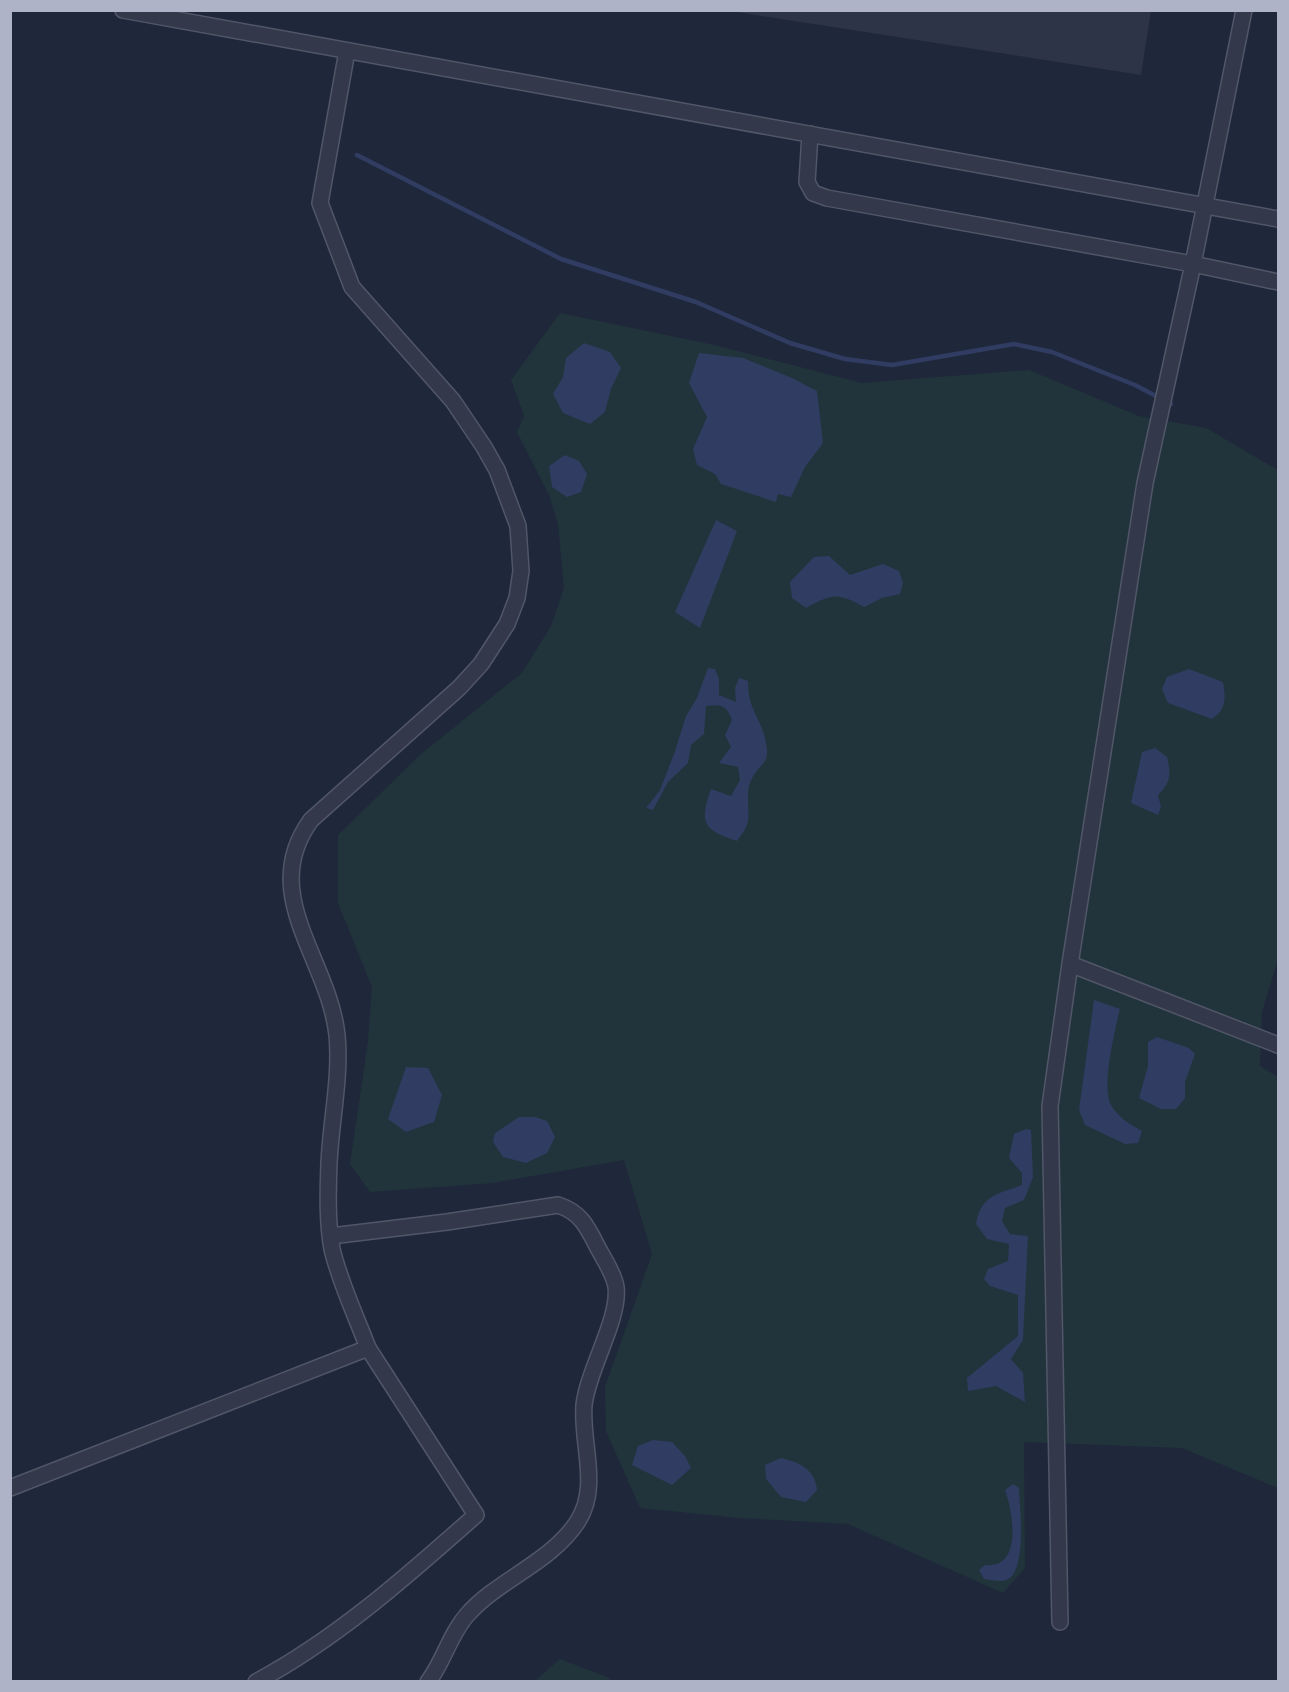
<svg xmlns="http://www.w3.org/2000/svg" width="1289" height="1692" viewBox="0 0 1289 1692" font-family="Lato,sans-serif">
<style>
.airport{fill:#2d3447}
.green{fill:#21343b}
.water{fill:#303c61}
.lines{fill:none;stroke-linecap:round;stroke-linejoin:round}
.stream{stroke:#303c61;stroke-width:4.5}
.minor-casing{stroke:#515668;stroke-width:18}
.minor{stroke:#33394a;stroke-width:15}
</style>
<rect width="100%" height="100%" fill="#1f273a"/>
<polygon class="airport" points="730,11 1151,10 1151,11 1141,75"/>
<g class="green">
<polygon points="560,313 714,345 862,383 1029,370 1139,416 1206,428 1278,470 1278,959 1262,1012 1260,1066 1278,1077 1278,1488 1182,1448 1024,1442 1025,1568 1003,1593 848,1524 740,1518 640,1508 606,1431 605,1387 652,1254 624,1160 493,1183 370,1192 350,1164 368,1041 372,987 338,903 338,835 421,754 522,673 551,626 564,588 558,524 549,495 517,432 524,416 511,380"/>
<polygon points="560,1659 607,1677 612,1681 535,1681"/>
</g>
<g class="water">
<polygon points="584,343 610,352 621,368 611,389 605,412 590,424 563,413 553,394 563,377 566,358"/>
<polygon points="699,353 743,358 792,378 817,391 823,443 805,467 791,497 778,494 776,502 721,484 715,474 697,465 693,449 707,417 689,383"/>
<polygon points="565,455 579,461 587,474 581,492 567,497 552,487 549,466"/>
<polygon points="716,520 737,531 700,628 675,612"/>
<path d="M 829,556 L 850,575 L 883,564 L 899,571 L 903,583 L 900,594 L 882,598 L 864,607 C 837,592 832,594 806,608 L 792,598 L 790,582 L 814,557 Z"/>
<path d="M 708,668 L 715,669 L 719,679 L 719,695 L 736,702 L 735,688 L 739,678 L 748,681 C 748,712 762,718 766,743 C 770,763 763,761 754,775 C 744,789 750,806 748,821 C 747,828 741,835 737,841 C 703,830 699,823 711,789 L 731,796 L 740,780 L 738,767 L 719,763 L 731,747 L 725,735 L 732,720 C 726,705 722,704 706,706 L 704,734 L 691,745 L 688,763 L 668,782 L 653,810 L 646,808 L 660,790 L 674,754 L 686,716 L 697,698 Z"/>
<path d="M 1189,669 L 1223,682 C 1226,699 1226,709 1212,719 L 1168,703 L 1162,689 L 1167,677 Z"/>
<path d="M 1155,748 L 1167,757 C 1171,774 1171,782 1158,795 L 1161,807 L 1158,815 L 1131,803 L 1142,752 Z"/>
<path d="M 1094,1000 L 1120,1009 C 1115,1029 1102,1084 1110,1103 C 1116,1116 1131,1125 1142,1131 L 1138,1143 L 1125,1144 L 1085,1125 L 1079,1110 Z"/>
<polygon points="1157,1037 1189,1048 1195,1054 1185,1082 1185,1098 1176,1109 1161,1109 1139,1098 1148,1066 1148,1042"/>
<polygon points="406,1067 428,1068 442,1095 434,1122 406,1132 388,1119"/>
<polygon points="519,1117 535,1117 547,1121 555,1137 547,1153 526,1163 503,1157 493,1142 495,1133"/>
<path d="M 1026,1129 L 1031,1130 L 1033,1177 L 1024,1200 L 1005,1208 L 1002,1221 L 1010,1234 L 1028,1236 L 1023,1340 L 1011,1359 L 1023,1373 L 1025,1402 L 996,1386 L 968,1391 L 967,1378 L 1018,1336 L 1018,1295 L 990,1286 L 984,1279 L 988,1269 L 1008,1261 L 1009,1244 L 987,1239 L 976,1224 C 981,1195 997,1194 1022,1185 L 1022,1173 L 1009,1158 L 1014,1134 Z"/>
<polygon points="653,1440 672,1442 685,1456 691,1468 672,1485 632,1465 638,1446"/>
<path d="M 781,1458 C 799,1462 815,1469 817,1490 L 806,1502 L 781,1497 L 766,1479 L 765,1465 Z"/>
<path d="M 1013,1484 L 1019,1488 C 1020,1509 1026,1561 1011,1577 C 1004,1584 992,1580 984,1579 L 979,1570 L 985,1565 C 1023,1569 1013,1512 1005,1490 Z"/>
</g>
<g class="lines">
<polyline class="stream" points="357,155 561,259 696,302 790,343 845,359 892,365 1014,344 1052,352 1135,385 1171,404"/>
<defs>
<g id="minor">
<polyline points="123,10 1278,219"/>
<polyline points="1244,10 1193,264 1278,282"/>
<polyline points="810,134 807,182 813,193 827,198 1193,264 1145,483 1070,964 1278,1045"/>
<path d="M 331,1236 L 447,1222 L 558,1205 C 580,1212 587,1226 597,1246 C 603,1258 614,1273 616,1287 C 620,1319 588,1369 584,1405 C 581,1444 600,1486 578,1521 C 551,1563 497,1580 467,1615 C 450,1634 444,1661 428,1682"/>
<path d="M 10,1488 L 368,1348 C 356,1316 340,1283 332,1249 C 327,1222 328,1190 329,1163 C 331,1120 341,1077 337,1035 C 329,959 257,894 311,820 L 459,688 L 481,664 L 507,624 L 517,598 L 521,571 L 518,526 L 497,470 L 484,447 L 453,401 L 352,287 L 320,203 L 347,51"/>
<polyline points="1060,1622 1050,1106 1070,964"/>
<path d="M 256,1682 C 338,1638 407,1576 476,1515 L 368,1348"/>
</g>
</defs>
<use href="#minor" class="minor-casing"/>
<use href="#minor" class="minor"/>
</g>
<rect width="1289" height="1692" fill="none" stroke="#aeb3c7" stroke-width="24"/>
</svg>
